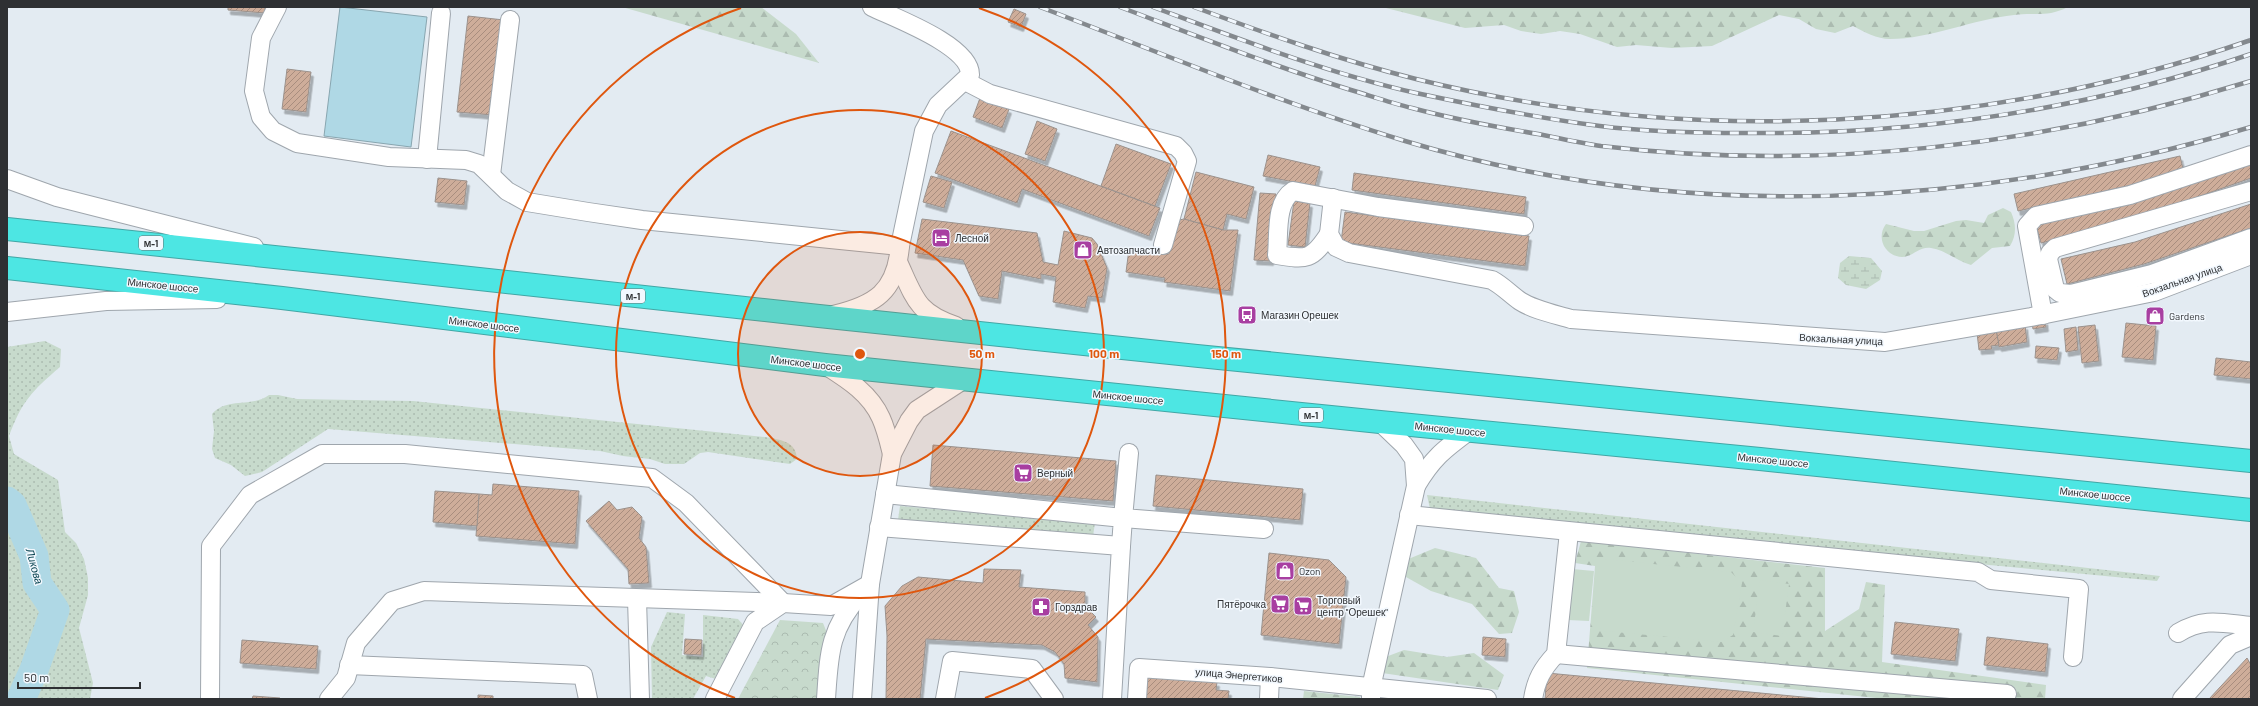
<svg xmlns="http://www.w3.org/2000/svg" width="2258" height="706" viewBox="0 0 2258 706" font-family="Barlow,sans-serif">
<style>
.grass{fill:url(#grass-dots)}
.forest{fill:url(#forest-firs)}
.wetland{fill:url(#wetland-marsh)}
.park{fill:url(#park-crowns)}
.pitch{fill:#c7dacc}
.water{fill:#afd8e5;stroke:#88a6b0}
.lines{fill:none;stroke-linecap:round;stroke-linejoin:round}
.river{stroke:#afd8e5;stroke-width:29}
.building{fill:url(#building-hatch);stroke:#9b928d;filter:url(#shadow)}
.minor-casing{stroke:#9fa6ad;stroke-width:20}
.highway-casing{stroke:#42a6a5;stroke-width:24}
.minor{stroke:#fff;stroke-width:18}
.highway{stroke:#4de6e3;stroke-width:22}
.rail-casing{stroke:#84898e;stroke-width:4.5}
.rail{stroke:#f2f8fe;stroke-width:3;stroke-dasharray:9;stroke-linecap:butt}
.ring{fill:none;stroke:#df570e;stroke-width:2}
.labels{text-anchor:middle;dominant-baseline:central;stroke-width:3;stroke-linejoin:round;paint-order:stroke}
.shield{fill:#f2f8fe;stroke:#696c70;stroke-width:1}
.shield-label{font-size:9px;font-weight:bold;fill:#2e3033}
.poi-label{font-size:10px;fill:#2e3033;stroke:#f2f8fe;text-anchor:start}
.street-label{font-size:10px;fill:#2e3033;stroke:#f2f8fe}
.water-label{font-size:11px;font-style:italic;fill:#003d4b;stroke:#f2f8fe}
.centre{fill:#df570e;stroke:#f2f8fe;stroke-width:2}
.ring-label{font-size:12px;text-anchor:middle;font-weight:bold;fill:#df570e;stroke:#f2f8fe;stroke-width:3;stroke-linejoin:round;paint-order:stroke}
</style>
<defs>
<pattern id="grass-dots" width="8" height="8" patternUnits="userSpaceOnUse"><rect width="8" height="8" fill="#c7dacc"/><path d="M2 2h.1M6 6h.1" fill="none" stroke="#abbbb0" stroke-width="1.8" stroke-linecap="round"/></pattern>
<pattern id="forest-firs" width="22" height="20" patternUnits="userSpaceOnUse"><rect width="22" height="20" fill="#c7dacc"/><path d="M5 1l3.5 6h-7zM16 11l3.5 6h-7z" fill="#abbbb0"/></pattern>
<pattern id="wetland-marsh" width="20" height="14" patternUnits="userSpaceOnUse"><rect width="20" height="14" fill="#c7dacc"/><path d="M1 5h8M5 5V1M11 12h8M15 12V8" fill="none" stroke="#abbbb0"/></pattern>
<pattern id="park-crowns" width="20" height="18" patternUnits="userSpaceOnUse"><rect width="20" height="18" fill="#c7dacc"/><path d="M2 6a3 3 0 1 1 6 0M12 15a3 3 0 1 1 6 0" fill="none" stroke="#abbbb0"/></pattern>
<pattern id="building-hatch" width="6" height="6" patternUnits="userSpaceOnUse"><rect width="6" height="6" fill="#cead9a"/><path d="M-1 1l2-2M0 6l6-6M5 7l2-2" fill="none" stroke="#a88d7e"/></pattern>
<filter id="shadow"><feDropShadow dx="2.5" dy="4.5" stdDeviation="0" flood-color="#0004"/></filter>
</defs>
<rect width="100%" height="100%" fill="#e3ebf2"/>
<g class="grass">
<path d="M 45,341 L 61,349 L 60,367 C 32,391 22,401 9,436 L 14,454 L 58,480 L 65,532 L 76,543 L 84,559 L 88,578 L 88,595 L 79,628 L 93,683 L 90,699 L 7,699 L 7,347 Z"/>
<path d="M 269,395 L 278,395 L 297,399 L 413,401 L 765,437 C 781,440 796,441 797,459 L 790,464 L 708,452 L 700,453 L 684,464 L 665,464 L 650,459 L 623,456 L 600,451 L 328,429 L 262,472 L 245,476 L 231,465 L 215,458 L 212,449 L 214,431 L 212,414 C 227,397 252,408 269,395 Z"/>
<polygon points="1427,495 2160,576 2157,581 1486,517 1430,509"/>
<polygon points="900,506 1095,523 1093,536 898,520"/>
<polygon points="667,612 685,614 682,655 703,657 703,615 738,619 745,627 719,680 706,676 693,699 652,699 651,647"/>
</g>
<g class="forest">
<polygon points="622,7 761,7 796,34 819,63"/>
<path d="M 1382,7 L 2068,7 C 2046,18 2036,12 2014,15 C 1974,19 1930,39 1890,39 C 1877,39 1864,32 1853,26 L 1835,33 L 1816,29 L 1799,19 L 1779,15 L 1712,46 L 1672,48 L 1636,45 L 1617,47 L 1580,34 L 1560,31 L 1541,34 L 1521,31 L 1504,25 L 1465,28 Z"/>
<path d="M 2003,208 L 2011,212 C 2016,223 2017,235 2010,246 L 1992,248 L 1971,265 C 1956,261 1946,250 1931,248 C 1919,246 1913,257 1902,257 C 1884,256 1876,237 1886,224 L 1914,231 L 1924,231 L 1956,221 L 1966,220 L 1984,223 L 1988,215 Z"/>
<polygon points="1581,541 1825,568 1825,631 1859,609 1866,582 1885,585 1882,662 2046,685 2045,699 1886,699 1587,668 1595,566 1575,563"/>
<polygon points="1435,548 1476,558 1499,588 1514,591 1519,612 1512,633 1499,634 1472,604 1431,591 1406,577 1406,560"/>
<polygon points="1404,650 1447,657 1474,653 1504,675 1498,690 1382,673 1383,658"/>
<polygon points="1304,691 1360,697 1360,699 1303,699"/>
</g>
<g class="wetland">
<polygon points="1849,256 1871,258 1882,271 1880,280 1866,289 1846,285 1838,278 1840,263"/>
<polygon points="7,486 26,509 48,557 37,583 30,578 7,523"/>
</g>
<polygon class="park" points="780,620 823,623 827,633 822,699 738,699"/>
<g class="pitch">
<polygon points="1605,559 1731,572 1742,583 1733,635 1722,642 1604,631 1593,623 1596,571"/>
<polygon points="1572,569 1594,571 1589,621 1568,620"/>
<polygon points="1760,580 1789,584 1782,636 1753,632"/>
</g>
<polygon class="water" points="340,7 427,17 411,147 324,136"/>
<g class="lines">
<polyline class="river" points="7,501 12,505 34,556 37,583 55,610 34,670 21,699"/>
</g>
<g class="building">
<polygon points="228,7 265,7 265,13 228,10"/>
<polygon points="1014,9 1026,14 1021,27 1008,22"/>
<polygon points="468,16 504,20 493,115 457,112"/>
<polygon points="287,69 311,72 306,112 282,109"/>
<polygon points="980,98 1009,109 1002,128 973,117"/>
<polygon points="1037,121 1057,129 1045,161 1025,154"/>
<polygon points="951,131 1160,208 1149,236 1022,189 1017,203 935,173"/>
<polygon points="1116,144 1171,164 1155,206 1101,186"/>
<polygon points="1268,155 1320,167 1315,186 1263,176"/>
<polygon points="2180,156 2184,173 2018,211 2014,194"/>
<polygon points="2251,161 2251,178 2132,220 2041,243 2036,225 2127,204"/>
<polygon points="1196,172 1254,187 1246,219 1227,214 1223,230 1184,219"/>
<polygon points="1354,173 1526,197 1524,214 1352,190"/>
<polygon points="931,176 952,182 944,208 923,202"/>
<polygon points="438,178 467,181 464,205 435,202"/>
<polygon points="1260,193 1276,194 1271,261 1254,260"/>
<polygon points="1294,201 1310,203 1305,247 1288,245"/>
<polygon points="2251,204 2251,228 2144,264 2067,284 2061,259 2135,242"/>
<polygon points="1345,212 1529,236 1525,266 1341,242"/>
<polygon points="922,219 1037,233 1043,262 1058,265 1064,231 1092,238 1097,244 1107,268 1102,298 1088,296 1085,308 1053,302 1056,277 1041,274 1041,279 1002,271 998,299 979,296 963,260 915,253"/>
<polygon points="1184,219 1223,230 1238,230 1230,291 1164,282 1165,278 1126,272 1129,249 1169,254 1174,221"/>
<polygon points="2045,320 2046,327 2033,329 2032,323"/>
<polygon points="2126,323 2156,326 2153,360 2122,357"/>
<polygon points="2025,325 2027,342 1999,347 1996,330"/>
<polygon points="2095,325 2099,361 2082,363 2078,327"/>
<polygon points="2076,327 2078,350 2066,352 2064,329"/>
<polygon points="1996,330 1999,345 1991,346 1992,349 1979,350 1977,333"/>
<polygon points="2036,346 2059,348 2057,360 2035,358"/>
<polygon points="2216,358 2251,362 2251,379 2214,375"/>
<polygon points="933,445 1116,461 1113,501 930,486"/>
<polygon points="1156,475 1303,489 1300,520 1153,506"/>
<polygon points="493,484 579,491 575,544 476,536 479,494 492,495"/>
<polygon points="435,491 479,494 477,526 433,522"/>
<polygon points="609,501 617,510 632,507 642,517 639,538 646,547 649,583 629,584 628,569 586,521"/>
<polygon points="1269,553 1329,560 1346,577 1339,644 1261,635"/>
<polygon points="984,569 1021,570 1019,587 1085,592 1085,606 1096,617 1088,625 1098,637 1097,682 1065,678 1064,664 1055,652 1042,645 926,639 920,699 886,699 887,636 885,606 902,586 918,577 983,583"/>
<polygon points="1895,622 1959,629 1955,661 1891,654"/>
<polygon points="1483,637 1506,639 1505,657 1482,655"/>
<polygon points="1987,637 2048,644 2045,672 1984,665"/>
<polygon points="685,639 702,640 701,655 684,654"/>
<polygon points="242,640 318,646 316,669 240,663"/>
<polygon points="2247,658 2251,665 2251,699 2209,699"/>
<polygon points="1547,673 1824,699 1545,699"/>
<polygon points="1147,676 1217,682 1216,690 1229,691 1228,699 1145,699"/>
<polygon points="478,695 493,696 493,699 478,699"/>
<polygon points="253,696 280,698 280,699 252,699"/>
</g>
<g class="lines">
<defs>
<g id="minor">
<polyline points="277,7 261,38 254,91 261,117 273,131 297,143 389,157 466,160 479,164 507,191 527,202 588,212 642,220 900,246"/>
<polyline points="965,81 990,94 1176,146 1183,153 1187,161 1163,245"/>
<polyline points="427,159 441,13"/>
<polyline points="491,175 510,20"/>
<polyline points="7,179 57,197 254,247"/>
<polyline points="2251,191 2055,248 2050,253 2048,259 2055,289 2060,293 2071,294 2152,274 2251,238"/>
<path d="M 1333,198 L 1329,234 L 1336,247 L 1349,253 L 1492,280 C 1503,286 1510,294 1520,301 C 1534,310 1554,314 1571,319 L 1885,342 L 2031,317 L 2154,292 L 2251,255"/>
<path d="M 1329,234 C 1312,260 1307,260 1277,255 C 1279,235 1275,202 1293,191 L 1378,207 L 1524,226"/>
<path d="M 899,264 C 915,299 917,313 956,326"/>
<polyline points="7,312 106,301 217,299"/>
<path d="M 833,315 C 875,305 896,292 900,246 L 924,131 L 938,105 L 970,75 C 971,46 895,18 872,7"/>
<polyline points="2043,315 2027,226 2036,216 2130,195 2251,155"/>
<path d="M 825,365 C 847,379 870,393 881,418 C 886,429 889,442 892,454"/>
<polyline points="1129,453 1123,518 1264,529"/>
<path d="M 1416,486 C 1432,459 1443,450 1469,431"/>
<polyline points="885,494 1123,518 1121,546"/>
<polyline points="1409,515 1978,572 1991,580 2079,589 2073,657"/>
<polyline points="879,527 1121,546 1112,699"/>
<polyline points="637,599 640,699"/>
<path d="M 2178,633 C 2204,617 2222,623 2251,626"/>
<polyline points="1556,654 2007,694"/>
<polyline points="349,665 583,675 588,699"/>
<polyline points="210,699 211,546 250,495 322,454 405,454 652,478 686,503 783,603"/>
<polyline points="329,699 346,678 356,643 392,601 424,591 783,603"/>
<polyline points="715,699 755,622 783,603 831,606 870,584"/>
<path d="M 826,699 C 829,655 829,629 860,595"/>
<polyline points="862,699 870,584 892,454 909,421 917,410 963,380"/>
<polyline points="945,699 952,661 1032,669 1054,699"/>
<polyline points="1137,699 1139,668 1270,677 1487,699"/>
<polyline points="1269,699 1270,677"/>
<polyline points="1371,699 1371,688 1416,486 1414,459 1404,445 1380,422"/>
<path d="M 1533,699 C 1536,680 1542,669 1556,654 L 1569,532"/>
<polyline points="2182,699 2230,645 2251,636"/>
</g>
<g id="highway">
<path d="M 7,229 C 278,256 548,287 819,316 C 1296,367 1773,416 2251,461"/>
<polyline points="7,268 282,298 825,365 1380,422 1760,459 2251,510"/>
</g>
</defs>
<use href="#minor" class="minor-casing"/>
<use href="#highway" class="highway-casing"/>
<use href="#minor" class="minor"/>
<use href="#highway" class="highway"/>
<defs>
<g id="rail">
<path d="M 1040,7 C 1161,53 1281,103 1405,141 C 1681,224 1977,209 2251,127"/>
<path d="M 1120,7 C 1197,36 1273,66 1351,90 C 1371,96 1391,103 1412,108 C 1453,119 1496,127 1538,134 C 1559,138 1580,143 1601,146 C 1820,172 2041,146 2251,81"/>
<path d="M 1153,7 C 1239,39 1327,73 1416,93 C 1477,106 1538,118 1600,126 C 1648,132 1697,133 1746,133 C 1917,135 2089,109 2251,54"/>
<path d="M 1194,7 C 1267,34 1340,60 1416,79 C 1689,147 1986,132 2251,40"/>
</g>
</defs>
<use href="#rail" class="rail-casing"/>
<use href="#rail" class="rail"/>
</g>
<circle cx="860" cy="354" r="122" fill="#df570e" fill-opacity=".12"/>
<g class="ring">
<circle cx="860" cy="354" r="122"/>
<circle cx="860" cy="354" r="244"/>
<path d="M735 698A366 366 0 0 1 741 8M979 8A366 366 0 0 1 985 698"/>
</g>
<defs>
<symbol id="hotel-square" viewBox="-11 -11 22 22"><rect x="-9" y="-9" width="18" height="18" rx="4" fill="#a83fa1" stroke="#f2f8fe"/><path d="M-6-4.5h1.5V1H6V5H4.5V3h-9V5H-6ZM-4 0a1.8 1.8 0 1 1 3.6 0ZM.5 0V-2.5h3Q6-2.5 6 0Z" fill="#fff"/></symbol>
<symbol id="shop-square" viewBox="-11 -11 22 22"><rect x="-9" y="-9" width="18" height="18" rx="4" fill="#a83fa1" stroke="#f2f8fe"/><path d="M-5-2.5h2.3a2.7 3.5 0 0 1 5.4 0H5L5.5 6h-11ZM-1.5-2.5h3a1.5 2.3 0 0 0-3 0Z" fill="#fff"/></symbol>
<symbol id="bus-square" viewBox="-11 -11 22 22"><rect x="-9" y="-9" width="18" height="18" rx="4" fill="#a83fa1" stroke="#f2f8fe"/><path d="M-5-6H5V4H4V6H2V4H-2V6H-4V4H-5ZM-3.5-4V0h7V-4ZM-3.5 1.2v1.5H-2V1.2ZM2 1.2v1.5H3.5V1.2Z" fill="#fff"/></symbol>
<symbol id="supermarket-square" viewBox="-11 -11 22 22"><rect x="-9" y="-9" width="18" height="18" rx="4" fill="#a83fa1" stroke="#f2f8fe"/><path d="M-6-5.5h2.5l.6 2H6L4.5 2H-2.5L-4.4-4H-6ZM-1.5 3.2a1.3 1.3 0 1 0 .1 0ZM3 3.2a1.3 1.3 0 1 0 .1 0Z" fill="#fff"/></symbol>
<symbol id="pharmacy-square" viewBox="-11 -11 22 22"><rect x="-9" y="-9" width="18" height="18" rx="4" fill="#a83fa1" stroke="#f2f8fe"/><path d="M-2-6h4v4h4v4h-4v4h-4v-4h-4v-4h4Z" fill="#fff"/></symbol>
</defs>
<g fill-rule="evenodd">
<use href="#hotel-square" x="930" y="227" width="22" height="22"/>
<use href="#shop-square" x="1072" y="239" width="22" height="22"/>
<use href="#bus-square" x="1236" y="304" width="22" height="22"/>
<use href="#shop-square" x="2144" y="305" width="22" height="22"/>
<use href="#supermarket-square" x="1012" y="462" width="22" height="22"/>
<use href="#shop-square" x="1274" y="560" width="22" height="22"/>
<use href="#supermarket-square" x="1269" y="593" width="22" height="22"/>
<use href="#supermarket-square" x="1292" y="595" width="22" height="22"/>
<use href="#pharmacy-square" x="1030" y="596" width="22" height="22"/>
</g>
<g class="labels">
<g class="shield">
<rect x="139" y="236" width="24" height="14" rx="3"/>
<rect x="621" y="289" width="24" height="14" rx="3"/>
<rect x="1299" y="408" width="24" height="14" rx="3"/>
</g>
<g class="shield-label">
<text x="151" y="243">М-1</text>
<text x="633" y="296">М-1</text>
<text x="1311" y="415">М-1</text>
</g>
<g class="poi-label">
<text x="955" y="238">Лесной</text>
<text x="1097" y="250">Автозапчасти</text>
<text x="1261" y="315">Магазин Орешек</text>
<text x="2169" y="316">Gardens</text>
<text x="1037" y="473">Верный</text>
<text x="1299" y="571">Ozon</text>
<text x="1317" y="600">Торговый<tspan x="1317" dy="12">центр "Орешек"</tspan></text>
<text x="1266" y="604" text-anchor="end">Пятёрочка</text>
<text x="1055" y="607">Горздрав</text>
</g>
<g class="street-label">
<text transform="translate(2182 280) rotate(-19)">Вокзальная улица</text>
<text transform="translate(163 285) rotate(6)">Минское шоссе</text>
<text transform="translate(484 324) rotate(7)">Минское шоссе</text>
<text transform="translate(1841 339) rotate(3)">Вокзальная улица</text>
<text transform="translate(806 363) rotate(7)">Минское шоссе</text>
<text transform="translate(1128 397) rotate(6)">Минское шоссе</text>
<text transform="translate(1450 429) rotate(6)">Минское шоссе</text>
<text transform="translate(1773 460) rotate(6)">Минское шоссе</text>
<text transform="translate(2095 494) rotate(6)">Минское шоссе</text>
<text transform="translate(1239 675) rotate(5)">улица Энергетиков</text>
</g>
<g class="water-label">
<text transform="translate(35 566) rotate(74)">Ликова</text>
</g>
</g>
<circle cx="860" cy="354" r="6" class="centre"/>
<g class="ring-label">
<text x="982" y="358">50 m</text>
<text x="1104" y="358">100 m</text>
<text x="1226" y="358">150 m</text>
</g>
<rect width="2258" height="706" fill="none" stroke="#2e3033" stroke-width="16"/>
<path d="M18 682v6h122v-6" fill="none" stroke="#2e3033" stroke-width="2"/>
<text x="24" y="682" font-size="12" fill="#2e3033" stroke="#f2f8fe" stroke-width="3" paint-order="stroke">50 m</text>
</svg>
